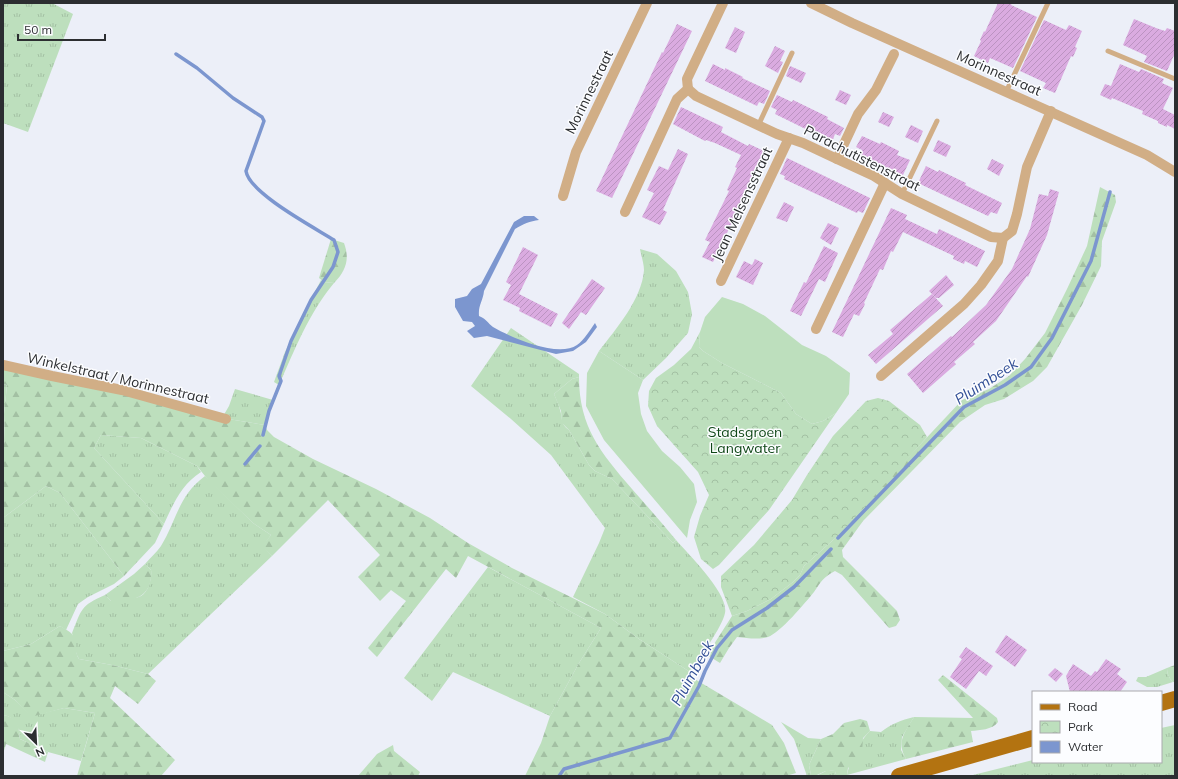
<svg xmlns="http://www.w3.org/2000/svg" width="1178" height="779" viewBox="0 0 1178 779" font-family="Mulish,sans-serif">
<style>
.grass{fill:url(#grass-tufts)}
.forest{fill:url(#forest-firs)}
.park{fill:url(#park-crowns)}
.garden{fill:#bddfbd}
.water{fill:#7c96cf}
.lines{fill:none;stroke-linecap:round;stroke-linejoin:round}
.stream{stroke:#7c96cf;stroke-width:3.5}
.building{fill:url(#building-hatch)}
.service{stroke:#d1ae86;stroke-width:5}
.minor{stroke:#d1ae86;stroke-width:10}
.primary{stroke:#b37311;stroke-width:16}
.labels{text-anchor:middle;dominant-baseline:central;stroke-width:3;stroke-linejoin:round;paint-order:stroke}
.street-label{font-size:14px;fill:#2c2e31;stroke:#fcfdff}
.park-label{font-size:14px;fill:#104818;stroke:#fcfdff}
.water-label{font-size:15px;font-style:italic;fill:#335097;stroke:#fcfdff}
</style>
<defs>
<pattern id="grass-tufts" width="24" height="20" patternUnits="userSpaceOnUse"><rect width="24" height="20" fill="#bddfbd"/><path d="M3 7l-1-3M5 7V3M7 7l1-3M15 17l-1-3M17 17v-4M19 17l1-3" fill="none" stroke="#a3c0a3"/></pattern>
<pattern id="forest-firs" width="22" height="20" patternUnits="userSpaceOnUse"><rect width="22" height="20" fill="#bddfbd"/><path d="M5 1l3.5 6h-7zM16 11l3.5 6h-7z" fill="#a3c0a3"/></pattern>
<pattern id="park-crowns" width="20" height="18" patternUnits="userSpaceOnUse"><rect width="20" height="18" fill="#bddfbd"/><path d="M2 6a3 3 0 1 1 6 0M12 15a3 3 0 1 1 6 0" fill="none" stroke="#a3c0a3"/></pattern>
<pattern id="building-hatch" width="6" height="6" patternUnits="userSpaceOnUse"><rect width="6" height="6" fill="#daabe0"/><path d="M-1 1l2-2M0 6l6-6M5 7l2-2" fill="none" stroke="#bb93c1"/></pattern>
</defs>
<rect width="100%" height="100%" fill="#eceff8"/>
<g class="grass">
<polygon points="3,3 52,3 73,14 28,132 3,123"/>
<path d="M 640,249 L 657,254 L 676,271 L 688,292 L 692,314 L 688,333 L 666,358 L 643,380 L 599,351 C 616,329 642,299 644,270 C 644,264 641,255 640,249 Z"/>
<path d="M 321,280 L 324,282 L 334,283 C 309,313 295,349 279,385 L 274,382 L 285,352 Z"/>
<path d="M 511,328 L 579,374 L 579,377 L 572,379 L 554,394 C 556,399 559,404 560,410 C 563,419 560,424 569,430 L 589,465 L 595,471 L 612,479 L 673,543 L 676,540 C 689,555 729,594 725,613 C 722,628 699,658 690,672 L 639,639 L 605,614 L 573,597 L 599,543 L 605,528 L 551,455 L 511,419 L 471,386 Z"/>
<polygon points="3,384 7,385 4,414 5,440 3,448"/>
<polygon points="235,389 273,400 265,425 222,418 229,406"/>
<path d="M 101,435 L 141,438 L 197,466 L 201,472 C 182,484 173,504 164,524 L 94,448 Z"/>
<path d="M 205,476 L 253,523 L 271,535 L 263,546 L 272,556 L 148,674 L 112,665 L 79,659 C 74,651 75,642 72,633 C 82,609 80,606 105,595 L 111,601 C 117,600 136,599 141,596 C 149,591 152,578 151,570 L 145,564 C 150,558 157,552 161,546 C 177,520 178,496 205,476 Z"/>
<polygon points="46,486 60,493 124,576 114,584 88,597 78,604 66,630 60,626 31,644 3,651 3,518"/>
<polygon points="488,567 601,628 579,663 550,716 453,672 432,701 404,678"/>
<path d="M 1167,668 C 1167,674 1169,678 1173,682 L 1157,687 L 1147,687 L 1136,681 L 1138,677 L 1146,677 Z"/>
<path d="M 3,692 L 15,700 L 31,716 L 64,708 L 95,713 L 81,761 L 48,752 L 20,739 C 19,727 16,717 3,715 Z"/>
<path d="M 914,717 L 902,737 L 901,750 L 906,759 L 847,775 C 850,760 859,742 870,731 L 881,732 C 891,724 901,720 914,717 Z"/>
<polygon points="781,722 808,738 821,739 809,765 811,775 813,776 807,776 794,739"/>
<polygon points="1175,725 1175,776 969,776 1033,760 1033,762 1161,762 1161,728"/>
<polygon points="828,770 835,771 836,776 816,776"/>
</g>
<g class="forest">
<path d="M 1100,187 L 1115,195 L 1116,202 L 1102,241 L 1101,266 L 1082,305 L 1047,367 L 1033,381 L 1004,399 L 985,405 L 960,422 L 863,521 L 842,550 L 843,557 L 897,611 L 900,620 L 896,626 L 889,628 L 842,575 L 835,571 C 823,577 821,582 814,592 C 805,603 780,633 768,637 C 758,640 747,638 737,637 L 729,648 L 720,663 L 707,655 L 732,616 L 747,611 L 771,599 L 793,582 L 800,575 L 804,566 L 841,533 L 886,481 L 962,400 L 989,389 L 1009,376 L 1025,359 L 1045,333 L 1067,289 L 1087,246 Z"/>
<path d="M 331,239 L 344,243 C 350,259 346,271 334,283 L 324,282 L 319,278 Z"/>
<polygon points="3,368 104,388 216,417 265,425 267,430 274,437 313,459 376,489 430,518 468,543 512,568 605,614 639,639 690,672 688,675 772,725 784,743 796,773 786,776 525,776 541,743 550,716 579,663 601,628 468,556 456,578 446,569 377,657 368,648 406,601 391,590 380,601 358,577 380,555 328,500 272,556 262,546 271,535 253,523 209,481 197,466 141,438 101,435 94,448 164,524 155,543 124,576 60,493 46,486 3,518 3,448 5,440 4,414 7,385 3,384"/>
<path d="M 579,377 C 579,427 601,453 632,489 C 647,506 662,523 676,540 L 673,543 L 612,479 L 595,471 L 589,465 L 569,430 L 562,423 L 561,411 L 554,394 L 572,379 Z"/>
<path d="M 145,564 L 151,570 C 153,597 134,602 111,601 L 105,595 L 134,574 Z"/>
<path d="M 60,626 C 64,628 69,631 72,634 C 78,641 74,652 79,659 L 112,665 L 148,674 L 156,681 L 138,704 L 115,686 L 110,698 L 175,760 L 161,776 L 77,776 L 95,713 L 64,708 L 31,717 L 15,700 L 3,692 L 3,651 L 31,644 Z"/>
<path d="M 1175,665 L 1175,682 L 1173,682 C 1169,678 1167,674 1167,668 Z"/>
<path d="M 943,675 L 997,718 L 998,722 C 992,730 980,730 971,731 L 973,742 L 906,759 C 896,741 905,732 914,717 L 973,718 L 938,680 Z"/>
<path d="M 3,715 C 19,718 18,725 20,739 L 48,752 L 45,762 L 6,744 L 3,754 Z"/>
<path d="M 860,719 L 867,721 L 870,731 L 863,738 L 862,753 L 858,761 L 848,768 L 847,775 L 836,776 L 835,771 C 823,768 820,777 811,775 L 809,765 L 821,739 L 833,734 L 844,723 Z"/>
<polygon points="393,745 394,751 420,772 418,776 358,776 377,754"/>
</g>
<g class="park">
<polygon points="700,332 699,347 703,351 722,363 781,393 796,414 812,424 823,421 836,413 769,510 719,565 713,569 701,559 694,537 700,516 709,495 698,472 657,426 648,406 649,391 656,378 674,365 691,349"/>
<polygon points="878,398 889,401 920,425 927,437 841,533 804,566 800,575 793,582 771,599 747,611 732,616 721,587 721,576 754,545 792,500 807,475 833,436 866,401"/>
</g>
<g class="garden">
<polygon points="722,297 743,304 765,316 802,345 826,356 850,373 849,394 836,413 823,421 812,424 796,414 781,393 722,363 703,351 699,347 700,332 705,317"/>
<polygon points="599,351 643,380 638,393 641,414 647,431 662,451 680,467 694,484 697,502 690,520 687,538 604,440 586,406 587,373"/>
</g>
<path class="water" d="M 524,216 L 534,216 L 539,220 C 530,221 523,224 515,229 L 484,291 C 483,301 478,305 479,316 C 485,318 488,323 493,327 C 512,338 558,358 577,345 C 584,340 590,330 595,323 L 597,327 L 586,342 L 573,351 L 556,354 L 487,336 L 474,338 L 467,331 L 475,326 L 472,322 L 463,321 L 455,307 L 455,299 L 467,296 L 472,289 L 481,284 L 514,222 Z"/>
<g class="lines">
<g class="stream">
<path d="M 176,54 L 197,68 L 233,98 L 262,117 L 264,121 L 246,171 C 249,193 315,228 334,240 L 338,252 L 333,267 L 311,300 L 291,341 L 279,376 L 281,381 L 269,411 L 263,435"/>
<polyline points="245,464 260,446"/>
<polyline points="838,538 964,407 1005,385 1031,367 1052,338 1091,261 1110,192"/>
<polyline points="559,776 564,769 670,738 699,686 705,671 717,648 732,630 767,608 794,587 831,549"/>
</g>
</g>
<g class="building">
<polygon points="998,3 1012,3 1011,5 1037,17 1013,68 990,58 988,63 974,56 981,41 980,40 984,31 985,32"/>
<polygon points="1134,19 1156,28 1165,31 1167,28 1175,31 1175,53 1167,71 1144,62 1147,56 1123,45"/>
<polygon points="1044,20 1066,30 1069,25 1082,31 1075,47 1077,48 1073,57 1071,56 1055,93 1043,88 1046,83 1020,71"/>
<polygon points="677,24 692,31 612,198 596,191 662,52 663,53"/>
<polygon points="735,27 745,32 736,53 725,48"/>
<polygon points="775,46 785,51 780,61 783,62 778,73 765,66"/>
<polygon points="713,64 725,70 725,68 743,77 742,78 770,91 764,104 759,102 757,106 705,81"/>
<polygon points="1120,64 1139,72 1141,69 1164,79 1162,83 1173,88 1163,109 1175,115 1175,129 1167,125 1167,127 1158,123 1158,121 1142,114 1143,111 1112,98 1111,100 1100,95 1105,84 1111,86"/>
<polygon points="790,66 806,73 801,83 786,76"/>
<polygon points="840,90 851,95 846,105 835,100"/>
<polygon points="777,95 792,102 793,100 828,117 827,119 844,128 840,136 835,134 832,142 775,114 777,110 771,107"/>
<polygon points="681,107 723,127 721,132 748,146 749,144 766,152 713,262 702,257 710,242 705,240 729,191 727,190 737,168 735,167 741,155 715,143 706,140 705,141 673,124"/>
<polygon points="883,112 894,117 889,127 878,122"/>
<polygon points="911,125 923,131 918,143 905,137"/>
<polygon points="862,136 880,144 881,142 899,151 897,155 910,160 903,175 859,155 862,150 856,147"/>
<polygon points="938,140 951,146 946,157 933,151"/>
<polygon points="678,149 688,154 663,210 667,212 660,225 642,217 654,193 647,190 659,166 668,170"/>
<polygon points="787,158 870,198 863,213 858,211 857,213 784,179 785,176 780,174"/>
<polygon points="992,159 1004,165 999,176 987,169"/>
<polygon points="926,166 938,172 939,170 966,183 965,185 1002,203 997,214 991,212 988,216 918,183"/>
<polygon points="1050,189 1059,192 1047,235 1028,277 1027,276 996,321 973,342 975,344 954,362 956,364 923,393 907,374 951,336 952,337 986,305 1012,269 1030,229 1039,194 1048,196"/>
<polygon points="784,202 794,207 787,222 776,218"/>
<polygon points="891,208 907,215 905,219 937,234 939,229 985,251 977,267 965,261 964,264 953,259 954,256 903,232 893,252 891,251 883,270 880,269 864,303 865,304 859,316 854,314 843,337 832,332"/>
<polygon points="828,223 839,228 831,245 820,238"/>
<polygon points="824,246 838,253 825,282 819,279 801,316 790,311 804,282 806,283"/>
<polygon points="523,247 538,255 519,294 558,314 551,327 519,311 520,308 503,300 511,285 506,282"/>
<polygon points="755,259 763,263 753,285 736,277 744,261 752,265"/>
<polygon points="946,275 954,285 939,298 936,298 929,291"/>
<polygon points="592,279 605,288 586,315 581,312 569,329 562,323"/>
<polygon points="932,294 943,306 876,364 868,355 893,334 890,330"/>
<polygon points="1006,635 1027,650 1015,667 995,652"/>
<polygon points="966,647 993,666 986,676 979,671 966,689 950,677 962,659 959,657"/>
<polygon points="1106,659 1121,669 1117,674 1127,682 1120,692 1070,692 1066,676 1073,664 1091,676 1095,671 1097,672"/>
<polygon points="1055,668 1063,674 1056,682 1048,675"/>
</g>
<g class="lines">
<g class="service">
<polyline points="1108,51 1175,79"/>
<polyline points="1006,92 1048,3"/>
<polyline points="758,126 792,53"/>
<polyline points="902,194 937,121"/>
</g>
<g class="minor">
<polyline points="811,3 852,23 1147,155 1175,172"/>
<polyline points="688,89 696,96 777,134 803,143 837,159 874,176 902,194 991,237 1003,238"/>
<polyline points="837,159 858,114 876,90 894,54"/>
<polyline points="563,196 576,152 647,3"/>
<polyline points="625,212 677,99 688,89 687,79 723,3"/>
<polyline points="721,281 789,138"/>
<polyline points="816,329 885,183"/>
<polyline points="3,365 52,376 122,390 226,419"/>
<polyline points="881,376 964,304 981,285 998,261 1003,238 1012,231 1017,214 1027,167 1051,111"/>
</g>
<g class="primary">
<polyline points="1161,703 1175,699"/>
<polyline points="899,776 1033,738"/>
</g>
</g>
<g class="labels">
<g class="street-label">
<text transform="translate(999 73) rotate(24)">Morinnestraat</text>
<text transform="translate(589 92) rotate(-64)">Morinnestraat</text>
<text transform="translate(862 158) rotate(27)">Parachutistenstraat</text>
<text transform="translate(742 204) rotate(-65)">Jean Melsensstraat</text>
<text transform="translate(118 378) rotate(13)">Winkelstraat / Morinnestraat</text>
</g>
<g class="park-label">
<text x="745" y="432">Stadsgroen<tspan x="745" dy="16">Langwater</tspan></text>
</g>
<g class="water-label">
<text transform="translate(986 381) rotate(-33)">Pluimbeek</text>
<text transform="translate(692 673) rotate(-61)">Pluimbeek</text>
</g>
</g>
<rect width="1178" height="779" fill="none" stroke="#2c2e31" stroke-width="8"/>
<rect x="1032" y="691" width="130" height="72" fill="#fcfdff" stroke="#a9aaad"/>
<rect x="1040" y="704" width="20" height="6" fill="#b37311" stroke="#a9aaad"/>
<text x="1068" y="711" font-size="12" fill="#2c2e31">Road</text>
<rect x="1040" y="721" width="20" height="12" fill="url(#park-crowns)" stroke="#a9aaad"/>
<text x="1068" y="731" font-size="12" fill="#2c2e31">Park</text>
<rect x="1040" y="741" width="20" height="12" fill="#7c96cf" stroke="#a9aaad"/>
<text x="1068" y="751" font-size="12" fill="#2c2e31">Water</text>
<g transform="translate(36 743) rotate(156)" stroke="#fcfdff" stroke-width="3" paint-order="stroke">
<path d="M0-3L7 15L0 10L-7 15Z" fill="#2c2e31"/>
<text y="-6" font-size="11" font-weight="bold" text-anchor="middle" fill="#2c2e31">N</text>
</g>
<path d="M18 34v6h87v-6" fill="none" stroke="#2c2e31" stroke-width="2"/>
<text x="24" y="34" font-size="12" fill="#2c2e31" stroke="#fcfdff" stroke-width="3" paint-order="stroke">50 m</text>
</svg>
